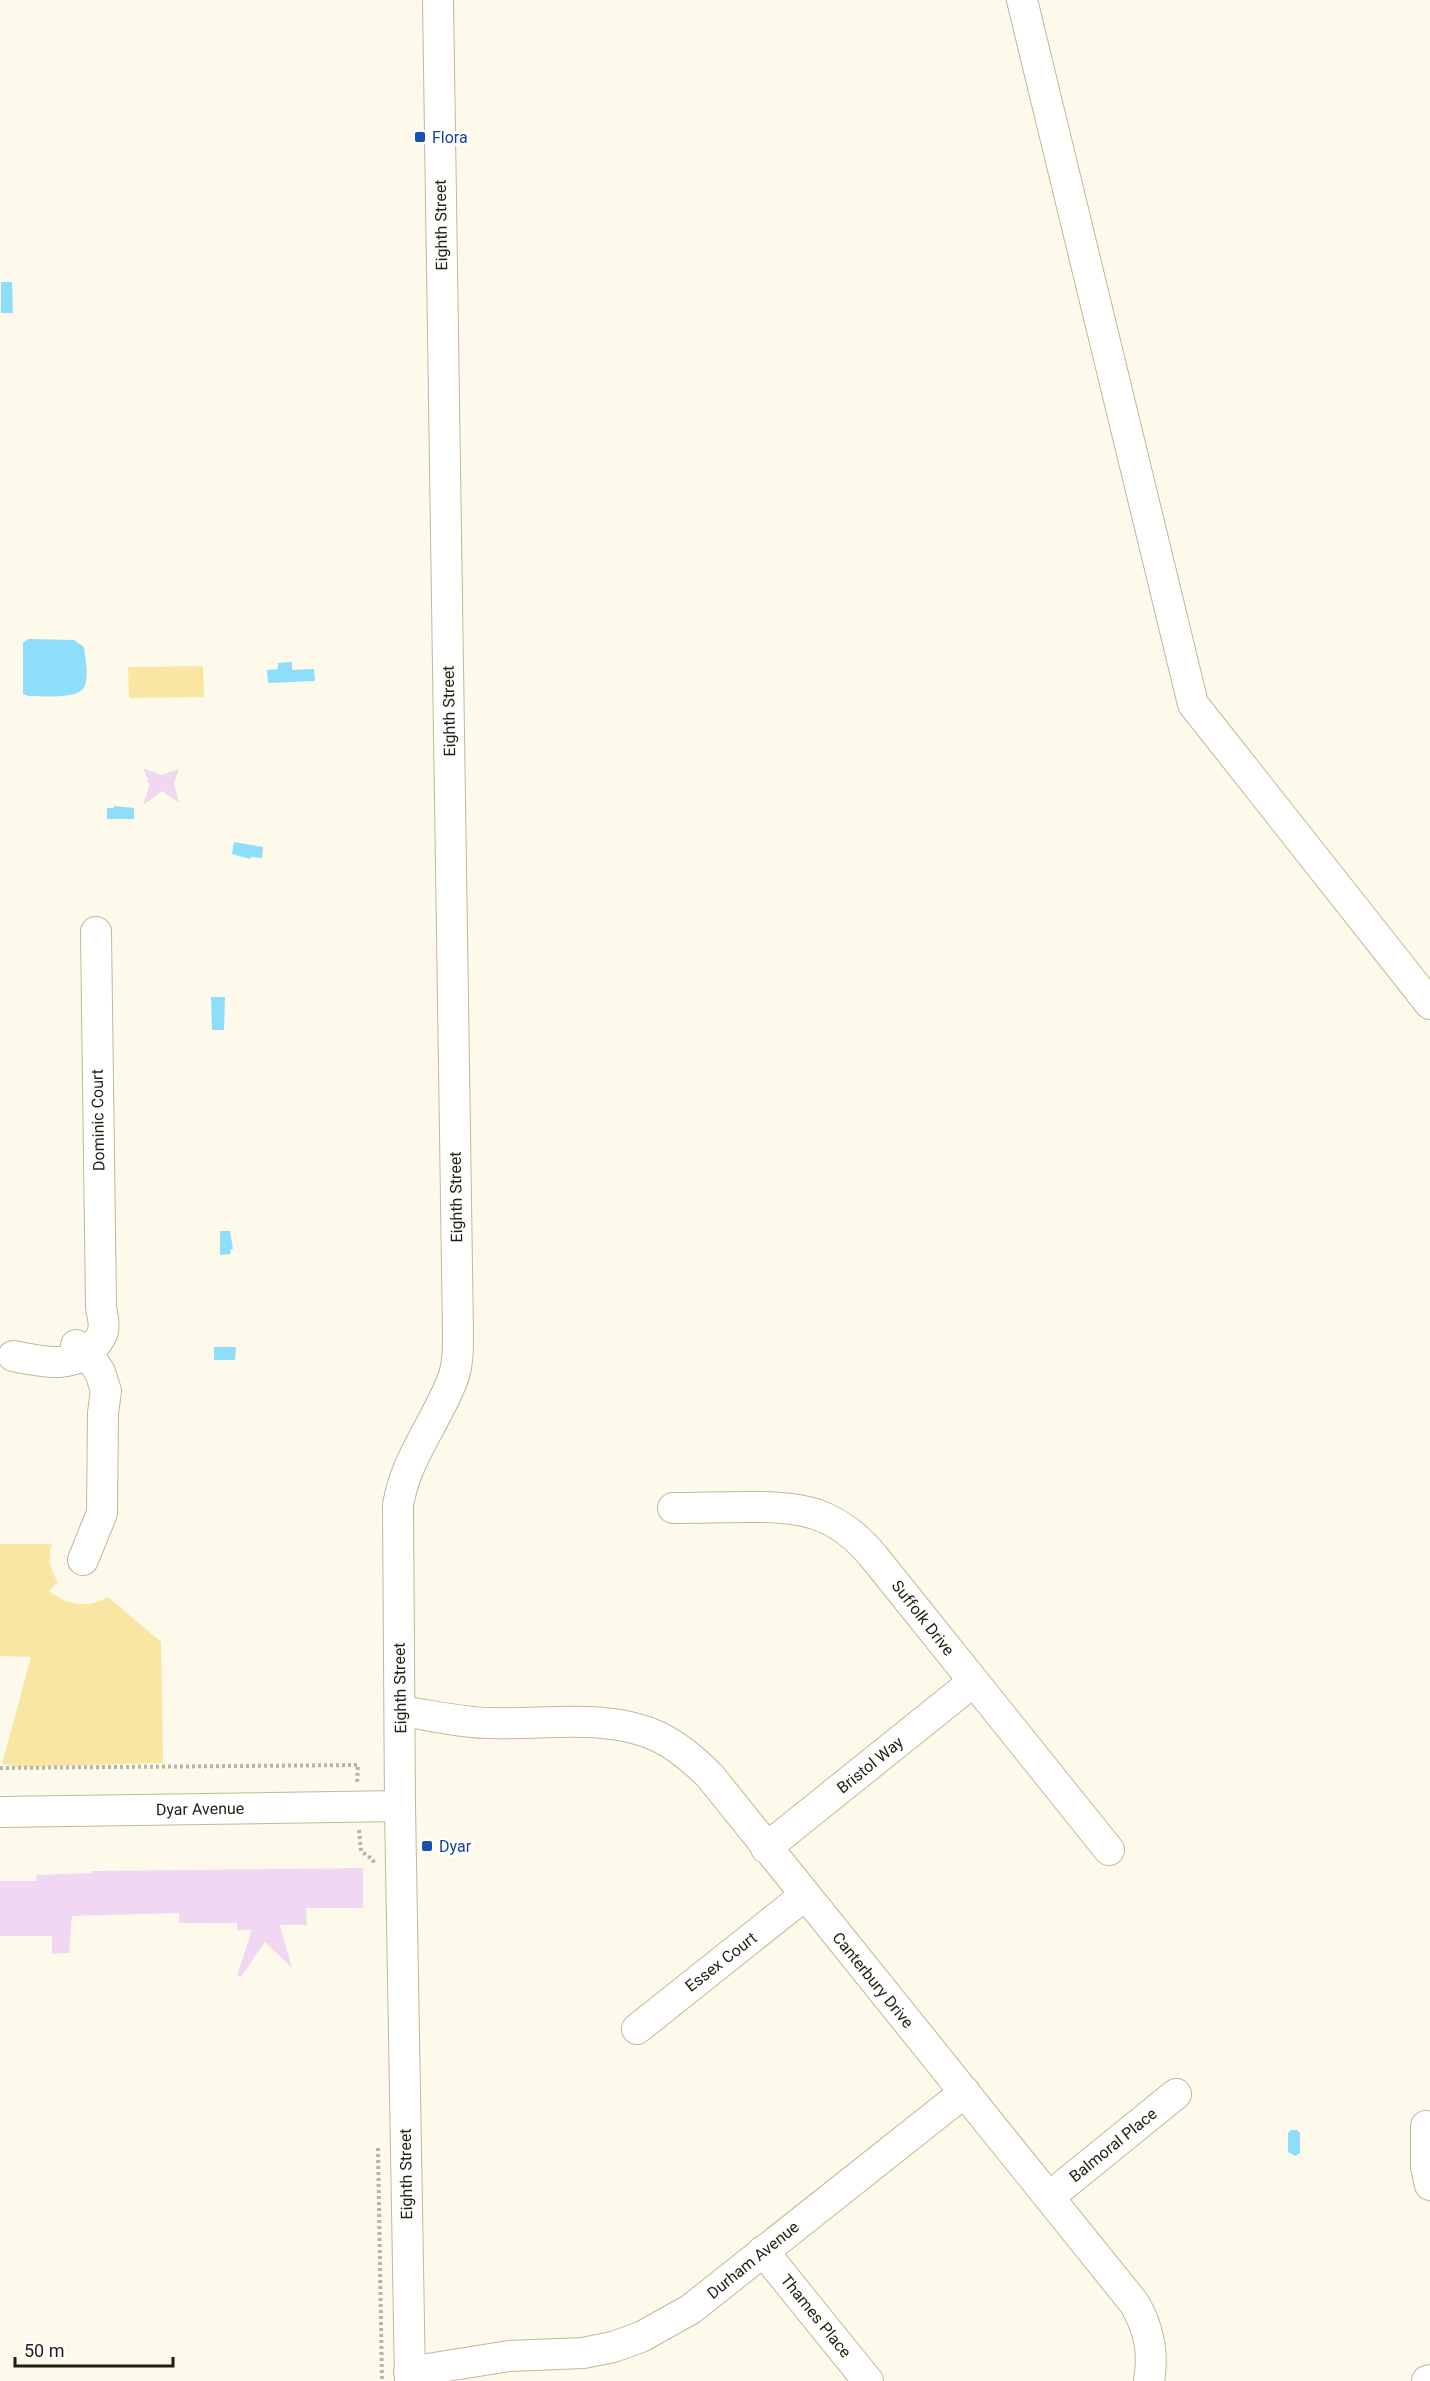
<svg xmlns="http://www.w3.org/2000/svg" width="1430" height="2381" viewBox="0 0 1430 2381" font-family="Roboto,sans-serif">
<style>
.green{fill:#f9e6a2}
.water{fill:#8edefb}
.building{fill:#f1d7f2}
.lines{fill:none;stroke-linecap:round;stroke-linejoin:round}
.minor-casing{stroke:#c1b897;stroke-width:32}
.path{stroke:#b8b5a8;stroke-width:4;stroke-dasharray:3 3;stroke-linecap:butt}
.minor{stroke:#fff;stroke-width:30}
.transit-dot{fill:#1a4fb4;stroke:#fff;stroke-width:2}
.labels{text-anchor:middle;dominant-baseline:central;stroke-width:6;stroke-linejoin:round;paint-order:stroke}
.transit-label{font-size:16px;fill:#164399;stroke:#fff;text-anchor:start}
.street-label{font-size:16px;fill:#221f12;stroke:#fff}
</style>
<rect width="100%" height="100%" fill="#fdfaec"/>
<g class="green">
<polygon points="203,666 204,697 129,698 128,667"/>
<path d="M 0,1544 L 52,1544 C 47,1559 50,1569 58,1582 L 49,1591 C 66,1605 88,1609 108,1597 L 161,1642 L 163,1763 L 21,1767 L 2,1764 L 31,1657 L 0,1656 Z"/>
</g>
<g class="water">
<polygon points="1,282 12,282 13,313 1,313"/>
<path d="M 28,639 L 74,640 L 84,647 C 85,658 89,674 85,685 C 81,700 43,696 29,696 L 23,694 L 23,643 Z"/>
<polygon points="292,662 292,670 314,669 315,681 268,683 267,670 278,669 278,663"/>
<polygon points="114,806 134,808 134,819 107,819 107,808 114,808"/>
<polygon points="234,842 263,847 262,858 251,857 250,859 232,854"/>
<polygon points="211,997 225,997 224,1030 212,1030"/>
<polygon points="220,1231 230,1231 233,1249 230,1250 231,1254 220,1255"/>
<polygon points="214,1347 236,1347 235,1360 214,1360"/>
<polygon points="1291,2130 1297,2130 1300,2133 1300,2153 1295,2156 1288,2152 1288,2133"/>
</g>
<g class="building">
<polygon points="143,768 161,775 179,769 174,783 179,803 162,791 143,805 150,784 146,781 148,780"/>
<polygon points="363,1868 363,1908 306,1908 307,1925 280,1925 292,1968 265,1942 241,1977 237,1975 252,1930 237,1930 237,1923 179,1923 179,1913 72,1916 69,1953 52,1954 52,1936 0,1936 0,1881 36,1881 37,1875 91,1873 91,1871"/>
</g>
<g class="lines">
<defs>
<g id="minor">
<polyline points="1022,0 1193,704 1430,1004"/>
<polyline points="76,1345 87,1353 100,1372 106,1391 103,1413 102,1513 83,1560"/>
<path d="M 13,1356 C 40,1361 72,1370 93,1347 C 97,1342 102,1337 103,1331 C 105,1323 102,1314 101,1307 L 96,932"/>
<path d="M 673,1508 C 697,1508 722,1507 747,1507 C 802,1506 837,1512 874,1557 L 1109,1850"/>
<path d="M 401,1711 C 430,1715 461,1723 491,1723 C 546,1725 609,1713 659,1737 C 679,1747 695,1761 710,1776 L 1134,2303 C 1149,2328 1154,2352 1149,2381"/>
<polyline points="0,1812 400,1806"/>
<polyline points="766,1848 973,1682"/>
<polyline points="637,2029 804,1896"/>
<polyline points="1426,2126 1426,2167 1430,2185"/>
<polyline points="1049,2197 1176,2094"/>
<polyline points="763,2251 868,2381"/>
<polyline points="409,2372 509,2356 583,2353 613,2347 641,2337 691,2309 965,2092"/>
<path d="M 410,2381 L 400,1806 L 398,1505 C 406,1458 435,1424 452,1381 C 458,1366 458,1350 458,1334 L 438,0"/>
<polyline points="1427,2381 1430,2380"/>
</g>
</defs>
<use href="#minor" class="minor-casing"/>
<g class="path">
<polyline points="0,1768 358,1765 357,1784"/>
<polyline points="359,1830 361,1851 373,1860 374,1864"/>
<polyline points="378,2148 382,2381"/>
</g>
<use href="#minor" class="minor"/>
</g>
<g class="transit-dot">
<rect x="414" y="131" width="12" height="12" rx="3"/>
<rect x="421" y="1840" width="12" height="12" rx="3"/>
</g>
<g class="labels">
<g class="transit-label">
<text x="432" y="137">Flora</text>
<text x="439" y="1846">Dyar</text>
</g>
<g class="street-label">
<text transform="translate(441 225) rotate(-91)">Eighth Street</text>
<text transform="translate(449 711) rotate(-91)">Eighth Street</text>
<text transform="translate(98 1120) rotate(-91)">Dominic Court</text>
<text transform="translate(456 1197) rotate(-91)">Eighth Street</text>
<text transform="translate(923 1618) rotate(52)">Suffolk Drive</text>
<text transform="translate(400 1688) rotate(-91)">Eighth Street</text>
<text transform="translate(870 1765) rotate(-39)">Bristol Way</text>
<text transform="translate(200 1809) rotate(-1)">Dyar Avenue</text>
<text transform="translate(721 1962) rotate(-38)">Essex Court</text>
<text transform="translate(873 1980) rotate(51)">Canterbury Drive</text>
<text transform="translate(1113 2145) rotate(-39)">Balmoral Place</text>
<text transform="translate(406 2174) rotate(-91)">Eighth Street</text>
<text transform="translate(753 2260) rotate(-39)">Durham Avenue</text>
<text transform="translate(816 2316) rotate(51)">Thames Place</text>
</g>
</g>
<path d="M15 2357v9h158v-9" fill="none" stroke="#221f12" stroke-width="3"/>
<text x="24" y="2357" font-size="18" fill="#221f12" stroke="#ffffff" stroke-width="4.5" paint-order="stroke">50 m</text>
</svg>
